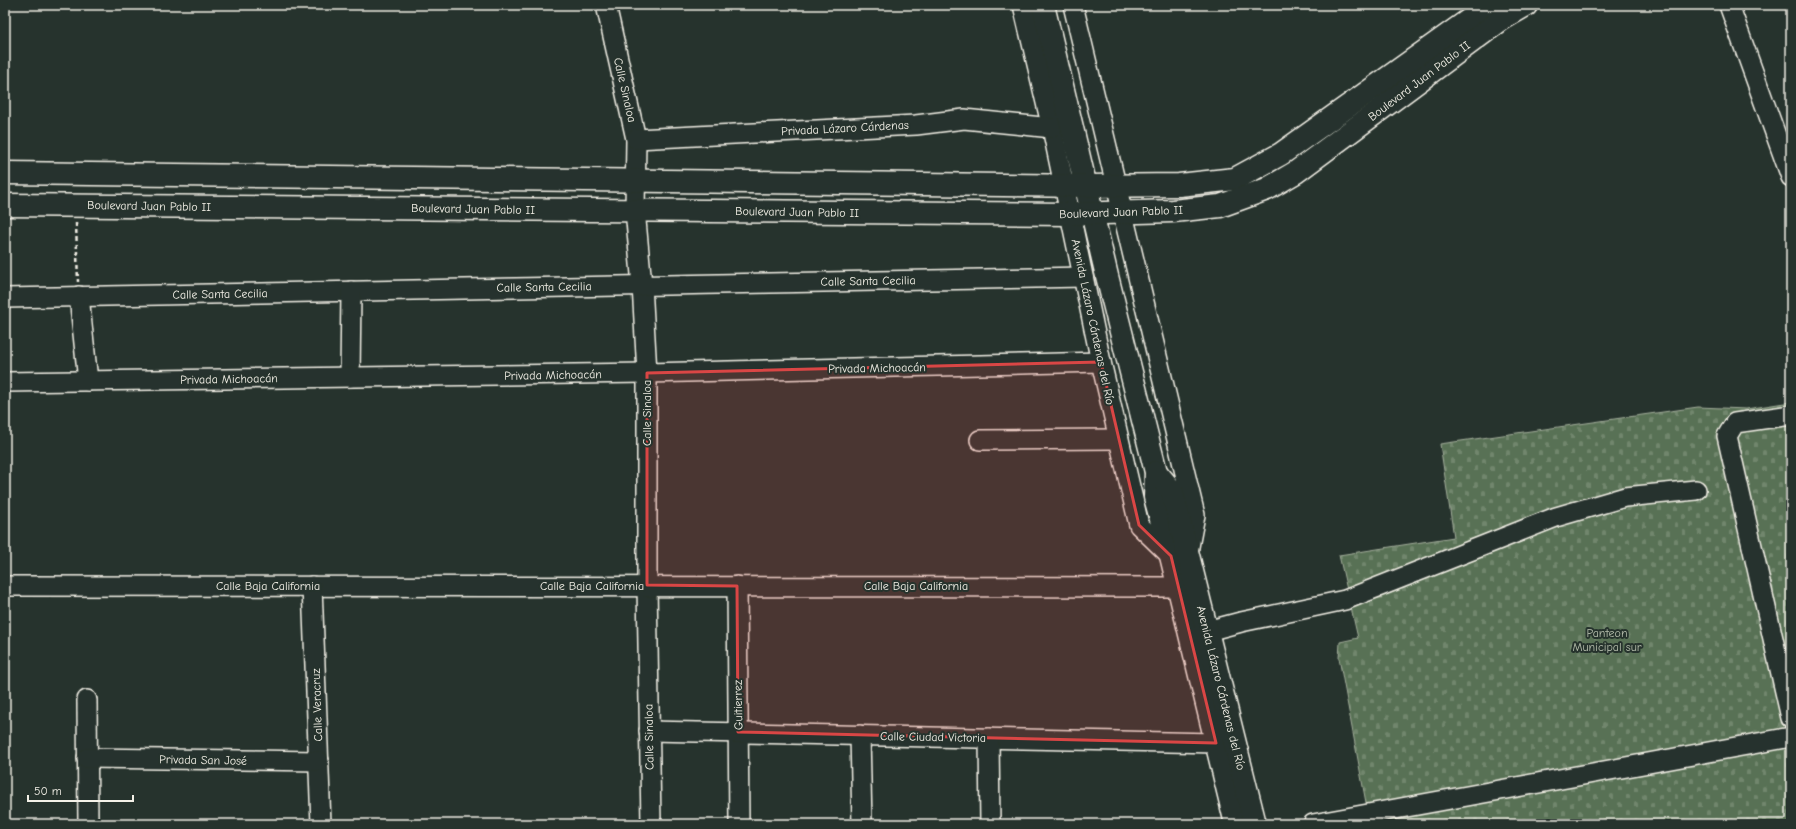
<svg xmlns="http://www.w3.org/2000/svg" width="1796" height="829" viewBox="0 0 1796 829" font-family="'Comic Neue',sans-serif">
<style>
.cemetery{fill:url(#cemetery-stones);stroke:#a6b19e}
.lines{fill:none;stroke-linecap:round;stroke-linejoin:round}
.minor-casing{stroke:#f4f1e8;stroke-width:22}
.major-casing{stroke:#f4f1e8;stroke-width:25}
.path{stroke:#f4f1e8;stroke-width:2.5;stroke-dasharray:4 3;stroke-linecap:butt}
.minor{stroke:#26332d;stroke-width:19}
.major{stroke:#26332d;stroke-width:22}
.marked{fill:#da4645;fill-opacity:0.2;stroke:#da4645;stroke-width:3;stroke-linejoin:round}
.labels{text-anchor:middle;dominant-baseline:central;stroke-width:4;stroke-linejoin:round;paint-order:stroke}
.street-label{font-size:12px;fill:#f4f1e8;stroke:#26332d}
.park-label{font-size:12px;fill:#b6bead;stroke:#26332d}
</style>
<defs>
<pattern id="cemetery-stones" width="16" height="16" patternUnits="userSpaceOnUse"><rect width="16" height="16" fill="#597155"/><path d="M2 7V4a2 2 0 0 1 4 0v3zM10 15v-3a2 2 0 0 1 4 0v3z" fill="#71866d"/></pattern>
</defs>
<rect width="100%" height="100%" fill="#26332d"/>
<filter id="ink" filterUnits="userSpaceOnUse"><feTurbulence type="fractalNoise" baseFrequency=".025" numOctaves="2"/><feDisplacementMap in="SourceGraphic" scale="8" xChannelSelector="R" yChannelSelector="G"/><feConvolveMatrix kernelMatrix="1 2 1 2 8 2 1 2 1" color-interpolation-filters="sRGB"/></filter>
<g filter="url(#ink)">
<polygon class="cemetery" points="1791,402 1791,824 1370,824 1339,658 1340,642 1358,638 1339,555 1454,537 1440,444 1698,407 1746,409"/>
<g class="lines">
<defs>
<g id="minor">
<polyline points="606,5 636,139 635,210 642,285 647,373 647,585 651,824"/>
<polyline points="1023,5 1052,128 1101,362 1139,525 1171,556"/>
<polyline points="1073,5 1195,515 1188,552"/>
<polyline points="1729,5 1791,177"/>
<polyline points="636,139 916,125 964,119 1052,128"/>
<polyline points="79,296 88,381"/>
<polyline points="5,298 1083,277"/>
<polyline points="350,377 351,291"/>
<polyline points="5,382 647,373 1101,362"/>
<polyline points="1791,415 1735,423 1727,436 1791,718"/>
<polyline points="980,440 1118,439"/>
<polyline points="5,586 1178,587"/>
<polyline points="312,586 321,824"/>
<polyline points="737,586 739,824"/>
<polyline points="1207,631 1241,622 1345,600 1556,517 1625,497 1696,490"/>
<polyline points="87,700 88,824"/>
<polyline points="649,731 1216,743"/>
<polyline points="860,735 862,824"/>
<polyline points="989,738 990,824"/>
<polyline points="87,758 319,761"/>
<polyline points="1313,824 1791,737"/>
</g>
<g id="major">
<polyline points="1043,5 1107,276 1156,472 1155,497 1171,556 1236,824"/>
<polyline points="5,173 1087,186 1179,185 1235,179 1281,154 1490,5"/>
<polyline points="5,205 1070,214 1173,211 1220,206 1267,189 1296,172 1502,19 1526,5"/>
<polyline points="1156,472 1172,491 1255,824"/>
</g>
</defs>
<use href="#minor" class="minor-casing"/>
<use href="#major" class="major-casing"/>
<polyline class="path" points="76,223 78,282"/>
<use href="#minor" class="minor"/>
<use href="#major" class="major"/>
</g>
</g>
<path class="marked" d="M 1101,362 L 1139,525 L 1171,556 L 1216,743 L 738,732 L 737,586 L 647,585 L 647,373 Z"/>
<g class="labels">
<g class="street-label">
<text transform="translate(1419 81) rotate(-37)">Boulevard Juan Pablo II</text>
<text transform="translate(625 90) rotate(77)">Calle Sinaloa</text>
<text transform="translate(845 128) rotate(-3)">Privada Lázaro Cárdenas</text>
<text transform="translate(149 206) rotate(1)">Boulevard Juan Pablo II</text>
<text transform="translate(473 209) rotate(1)">Boulevard Juan Pablo II</text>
<text transform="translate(797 212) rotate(1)">Boulevard Juan Pablo II</text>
<text transform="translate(1121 212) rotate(-2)">Boulevard Juan Pablo II</text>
<text transform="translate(868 281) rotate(-1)">Calle Santa Cecilia</text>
<text transform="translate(544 287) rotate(-1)">Calle Santa Cecilia</text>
<text transform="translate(220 294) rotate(-1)">Calle Santa Cecilia</text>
<text transform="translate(1093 322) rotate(78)">Avenida Lázaro Cárdenas del Río</text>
<text transform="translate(877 368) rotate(-1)">Privada Michoacán</text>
<text transform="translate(553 375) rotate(-1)">Privada Michoacán</text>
<text transform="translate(229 379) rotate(-1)">Privada Michoacán</text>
<text transform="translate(647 413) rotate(-90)">Calle Sinaloa</text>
<text x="268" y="586">Calle Baja California</text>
<text x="592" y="586">Calle Baja California</text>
<text x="916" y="586">Calle Baja California</text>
<text transform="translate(1221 688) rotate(76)">Avenida Lázaro Cárdenas del Río</text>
<text transform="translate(317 705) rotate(-92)">Calle Veracruz</text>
<text transform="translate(738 705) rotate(-91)">Guitierrez</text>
<text transform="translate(649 737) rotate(-91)">Calle Sinaloa</text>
<text transform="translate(933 737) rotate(1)">Calle Ciudad Victoria</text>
<text transform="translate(203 760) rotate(1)">Privada San José</text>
</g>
<g class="park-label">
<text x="1607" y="633">Panteon<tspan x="1607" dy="14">Municipal sur</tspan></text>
</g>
</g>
<rect width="1796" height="829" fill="none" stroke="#26332d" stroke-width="20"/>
<rect x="10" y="10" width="1776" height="809" fill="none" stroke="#f4f1e8" stroke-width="1.5" filter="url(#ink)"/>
<path d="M28 795v6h105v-6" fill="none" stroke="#f4f1e8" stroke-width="2"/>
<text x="34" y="795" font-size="12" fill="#f4f1e8" stroke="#26332d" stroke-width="3" paint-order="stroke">50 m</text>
</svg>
